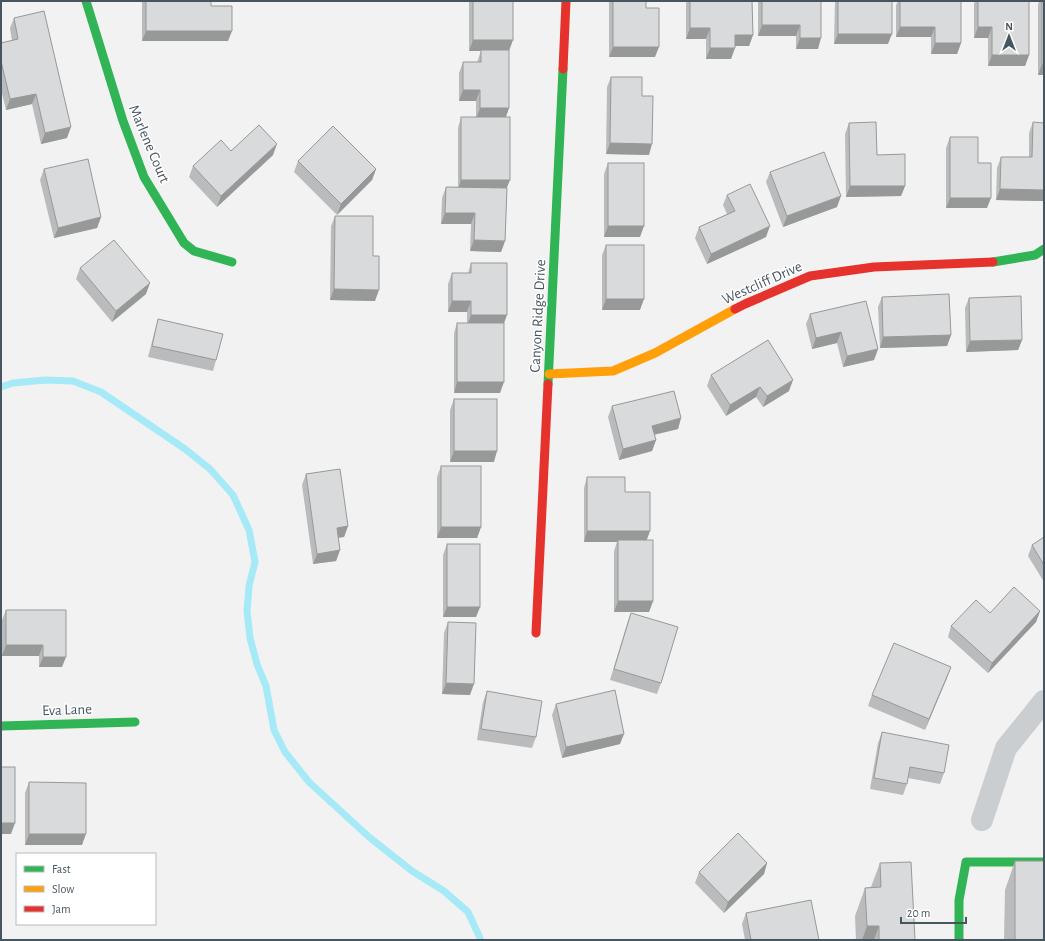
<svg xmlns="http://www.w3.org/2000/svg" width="1045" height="941" viewBox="0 0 1045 941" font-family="'Alegreya Sans',sans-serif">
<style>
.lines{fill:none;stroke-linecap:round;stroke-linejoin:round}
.stream{stroke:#a5eaf6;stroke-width:7}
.street{stroke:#cbced1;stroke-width:22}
.fast{stroke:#30b455;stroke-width:9}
.slow{stroke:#ff9f0a;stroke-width:9}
.jam{stroke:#e5322d;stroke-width:9}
.wall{fill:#babbbc}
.shaded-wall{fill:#979999}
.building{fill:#d8dadb;stroke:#979999}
.labels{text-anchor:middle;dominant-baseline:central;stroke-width:3;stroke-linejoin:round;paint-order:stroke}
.street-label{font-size:15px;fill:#465661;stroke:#fff}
</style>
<rect width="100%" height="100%" fill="#f3f2f2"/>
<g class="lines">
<polyline class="stream" points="1,387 13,383 45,380 73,381 101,392 185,449 210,469 233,495 249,530 255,562 249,586 247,611 250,638 257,664 266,686 274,730 285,752 309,782 369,837 412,871 444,891 468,912 480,938 480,940"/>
<polyline class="street" points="982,820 1006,748 1044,701"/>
<g class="fast">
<polyline points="86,1 123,121 144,177 184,243 194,251 232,262"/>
<polyline points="993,262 1035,255 1044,249"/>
<polyline points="548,384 563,69"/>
<polyline points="1,726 135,722"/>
<polyline points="959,940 959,900 966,862 1044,862"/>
</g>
<polyline class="slow" points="549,374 613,371 655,353 735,309"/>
<g class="jam">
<polyline points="563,69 566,1"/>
<polyline points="735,309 745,304 810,276 874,267 993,262"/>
<polyline points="536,633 548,384"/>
</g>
</g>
<g class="wall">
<polygon points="142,1 211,1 211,6 228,41 142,41"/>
<polygon points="469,1 513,1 509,51 509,108 506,117 507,188 505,241 501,252 470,251 471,224 441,224 442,198 446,187 458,187 458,128 461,117 476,117 476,101 459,101 459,73 463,62 477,62 481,51 469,51"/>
<polygon points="609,1 646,1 646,8 655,57 609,57"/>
<polygon points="687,1 752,1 753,35 749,46 735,46 731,59 706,59 706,39 686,39 686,3"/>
<polygon points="758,1 821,1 818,49 796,49 796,36 758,36"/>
<polygon points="835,1 892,1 888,44 834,44"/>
<polygon points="898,1 961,1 961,43 957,54 931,54 931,37 896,37 896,5"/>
<polygon points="975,1 1029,1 1029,55 1025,66 988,66 988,38 974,38 974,4"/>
<polygon points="1039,1 1044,1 1044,75 1038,75 1038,5"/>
<polygon points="14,18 67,138 41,144 32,104 6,110 1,89 1,43 12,41 10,28"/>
<polygon points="611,77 642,96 649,155 606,154 607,87"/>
<polygon points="1033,122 1044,201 996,200 997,168 1001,157 1029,157 1029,133"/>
<polygon points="849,123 905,186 901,196 846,197 845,134"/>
<polygon points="950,137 978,163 987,208 946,208 946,148"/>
<polygon points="231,151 273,155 217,207 189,177 193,166"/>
<polygon points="298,161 376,169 372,180 337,215 294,172"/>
<polygon points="608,163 640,237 604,237 604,174"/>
<polygon points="44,169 101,217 97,228 54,238 40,180"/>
<polygon points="770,172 837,207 783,227 766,182"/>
<polygon points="727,195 766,237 707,264 695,238 699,227 727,214 723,205"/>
<polygon points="335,216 373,256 375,301 330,300 331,226"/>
<polygon points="606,245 640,310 602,310 602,255"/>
<polygon points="471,263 504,323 500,393 454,393 454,333 457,323 467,323 467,312 448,312 448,284 452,273 468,273"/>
<polygon points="80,268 146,294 112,322 76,279"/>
<polygon points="882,297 951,335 947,346 880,348 878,307"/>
<polygon points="969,298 1022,340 1018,350 966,352 965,308"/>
<polygon points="810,314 878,349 874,360 843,367 837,343 812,349 806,324"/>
<polygon points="158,319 216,360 213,371 148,357 155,330"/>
<polygon points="711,375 789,391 763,407 756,397 726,416 707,386"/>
<polygon points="454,399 494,462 450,462 450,410"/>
<polygon points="612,406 681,418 678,429 654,435 656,440 652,451 619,460 608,417"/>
<polygon points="441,466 481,527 477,538 437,538 437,477"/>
<polygon points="306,474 348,526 344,537 338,538 340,550 336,561 313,564 302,485"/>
<polygon points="587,477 625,492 650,531 646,540 653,601 649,612 614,612 614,551 617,542 584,542 584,488"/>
<polygon points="1044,537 1044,582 1028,556 1032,545"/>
<polygon points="447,544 480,607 476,617 443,617 443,555"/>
<polygon points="6,610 66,610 62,667 39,667 39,656 2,656 2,620"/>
<polygon points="1040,611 1036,622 988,673 948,637 951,626 990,613"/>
<polygon points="631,613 661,683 657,694 610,680 627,624"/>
<polygon points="448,622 470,695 442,694 444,633"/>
<polygon points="951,667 925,730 868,706 872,695"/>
<polygon points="487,691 536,737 532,748 477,740 483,702"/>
<polygon points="556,704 620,744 562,758 552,715"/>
<polygon points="882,732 944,773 940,784 908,778 907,784 903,795 870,789 878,743"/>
<polygon points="29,782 82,845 25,845 25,793"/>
<polygon points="1015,861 1044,940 1004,940 1005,890"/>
<polygon points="767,863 764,874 724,913 695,883 699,872"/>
<polygon points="880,863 915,940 856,940 855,916 865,888 871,887"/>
<polygon points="746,913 819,940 745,940 742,924"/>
</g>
<g class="shaded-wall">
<polygon points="762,25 800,25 796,36 758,36"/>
<polygon points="900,27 935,27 931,37 896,37"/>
<polygon points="978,27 992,27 988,38 974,38"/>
<polygon points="690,28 710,28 706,39 686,39"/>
<polygon points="146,31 232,31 228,41 142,41"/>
<polygon points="838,34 892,34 888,44 834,44"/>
<polygon points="735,35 753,35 749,46 731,46"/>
<polygon points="800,38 821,38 818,49 796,49"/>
<polygon points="473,40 513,40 509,51 469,51"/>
<polygon points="935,43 961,43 957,54 931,54"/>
<polygon points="613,47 659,47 655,57 609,57"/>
<polygon points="710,48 735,48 731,59 706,59"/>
<polygon points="992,55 1029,55 1025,66 988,66"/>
<polygon points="1042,64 1044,64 1044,75 1038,75"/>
<polygon points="463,90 480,90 476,101 459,101"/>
<polygon points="36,94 32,104 6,110 10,99"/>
<polygon points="480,108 509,108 505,119 476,119"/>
<polygon points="71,127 67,138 41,144 45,133"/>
<polygon points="610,143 652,144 649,155 606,154"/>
<polygon points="277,144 273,155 217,207 221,196"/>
<polygon points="376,169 372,180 337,215 341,204"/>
<polygon points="461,180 510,180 506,190 458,190"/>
<polygon points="850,186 905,186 901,196 846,197"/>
<polygon points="1000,189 1044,190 1044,201 996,200"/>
<polygon points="841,196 837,207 783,227 787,216"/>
<polygon points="950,198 991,198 987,208 946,208"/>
<polygon points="445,213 475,213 471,224 441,224"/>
<polygon points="101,217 97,228 54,238 58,228"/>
<polygon points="608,226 644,226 640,237 604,237"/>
<polygon points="770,226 766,237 707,264 711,254"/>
<polygon points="474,240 505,241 501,252 470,251"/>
<polygon points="150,283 146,294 112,322 116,311"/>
<polygon points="334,289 379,290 375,301 330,300"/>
<polygon points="606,299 644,299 640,310 602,310"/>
<polygon points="452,301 471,301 467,312 448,312"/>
<polygon points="471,315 507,315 503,326 467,326"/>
<polygon points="841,332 837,343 812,349 816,338"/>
<polygon points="951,335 947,346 880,348 883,337"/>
<polygon points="1022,340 1018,350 966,352 970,341"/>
<polygon points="878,349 874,360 843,367 847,356"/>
<polygon points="793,380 789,391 763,407 767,396"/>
<polygon points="457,382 504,382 500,393 454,393"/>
<polygon points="760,387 756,397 726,416 730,405"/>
<polygon points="681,418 678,429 648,436 652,426"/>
<polygon points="656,440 652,451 619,460 623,449"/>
<polygon points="454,451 497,451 494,462 450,462"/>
<polygon points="348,526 344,537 333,538 337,528"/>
<polygon points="441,527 481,527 477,538 437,538"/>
<polygon points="587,531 650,531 646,542 618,540 617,542 584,542"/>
<polygon points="340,550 336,561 313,564 317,554"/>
<polygon points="618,601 653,601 649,612 614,612"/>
<polygon points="447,607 480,607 476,617 443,617"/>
<polygon points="1040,611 1036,622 988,673 992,663"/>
<polygon points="6,645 43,645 39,656 2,656"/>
<polygon points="43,657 66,657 62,667 39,667"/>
<polygon points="951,667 947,678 925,730 929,719"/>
<polygon points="446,683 474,684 470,695 442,694"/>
<polygon points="624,734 620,744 562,758 566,747"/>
<polygon points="1,823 15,823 11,834 1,834"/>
<polygon points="29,834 86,834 82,845 25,845"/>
<polygon points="767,863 764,874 724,913 728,902"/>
<polygon points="867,926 879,926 874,940 862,940"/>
</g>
<g class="building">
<polygon points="146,1 211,1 211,6 232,6 232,31 146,31"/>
<rect x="473" y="1" width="40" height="39"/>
<polygon points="613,1 646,1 646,8 659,8 659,47 613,47"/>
<polygon points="690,1 752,1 753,35 735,35 735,48 710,48 710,28 690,28"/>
<polygon points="762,1 821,1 821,38 800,38 800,25 762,25"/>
<rect x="838" y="1" width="54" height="33"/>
<polygon points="900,1 961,1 961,43 935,43 935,27 900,27"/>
<polygon points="978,1 1029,1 1029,55 992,55 992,27 978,27"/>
<rect x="1042" y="1" width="2" height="63"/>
<polygon points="44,11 71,127 45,133 36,94 10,99 1,61 1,43 18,39 14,18"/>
<polygon points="481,50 509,50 509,108 480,108 480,90 463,90 463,62 481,62"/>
<polygon points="611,77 642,77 642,96 653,96 652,144 610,143"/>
<rect x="461" y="117" width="49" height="63"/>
<polygon points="876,122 877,155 905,154 905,186 850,186 849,123"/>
<polygon points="1033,122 1044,123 1044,190 1000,189 1001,157 1032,157"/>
<polygon points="259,125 277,144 221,196 193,166 221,140 231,151"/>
<polygon points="333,126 376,169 341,204 298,161"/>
<polygon points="950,137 978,137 978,163 991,163 991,198 950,198"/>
<polygon points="824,152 841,196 787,216 770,172"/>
<polygon points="88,159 101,217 58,228 44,169"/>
<rect x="608" y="163" width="36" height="63"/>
<polygon points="750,184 770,226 711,254 699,227 735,211 727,195"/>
<polygon points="446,187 507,188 505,241 474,240 475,213 445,213"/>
<polygon points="335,216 373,216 373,256 379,256 379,290 334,289"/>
<polygon points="114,240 150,283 116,311 80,268"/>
<rect x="606" y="245" width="38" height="54"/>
<polygon points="471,263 507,263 507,315 471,315 471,301 452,301 452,273 471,273"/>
<polygon points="949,294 951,335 883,337 882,297"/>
<polygon points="1021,296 1022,340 970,341 969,298"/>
<polygon points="866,301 878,349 847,356 841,332 816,338 810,314"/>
<polygon points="158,319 223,334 216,360 152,346"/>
<rect x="457" y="323" width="47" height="59"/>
<polygon points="768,340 793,380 767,396 760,387 730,405 711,375"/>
<polygon points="674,391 681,418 652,426 656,440 623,449 612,406"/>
<rect x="454" y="399" width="43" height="52"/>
<rect x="441" y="466" width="40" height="61"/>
<polygon points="340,469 348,526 337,528 340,550 317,554 306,474"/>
<polygon points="587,477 625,477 625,492 650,492 650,531 587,531"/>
<polygon points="1044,537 1044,565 1032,545"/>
<rect x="618" y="540" width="35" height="61"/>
<rect x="447" y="544" width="33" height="63"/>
<polygon points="1014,587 1040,611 992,663 951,626 976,600 990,613"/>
<polygon points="6,610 66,610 66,657 43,657 43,645 6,645"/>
<polygon points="631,613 678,627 661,683 614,669"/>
<polygon points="448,622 476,623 474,684 446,683"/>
<polygon points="894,643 951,667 929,719 872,695"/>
<polygon points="615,690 624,734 566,747 556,704"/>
<polygon points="487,691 542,701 536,737 481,729"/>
<polygon points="882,732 949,745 944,773 910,767 907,784 874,778"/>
<rect x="1" y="767" width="14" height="56"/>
<polygon points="29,782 86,783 86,834 29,834"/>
<polygon points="738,833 767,863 728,902 699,872"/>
<rect x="1015" y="861" width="29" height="79"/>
<polygon points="911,862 915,940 879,940 879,926 867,926 865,888 881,887 880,863"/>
<polygon points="811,900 819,940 751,940 746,913"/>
</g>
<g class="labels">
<g class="street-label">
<text transform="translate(149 144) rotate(67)">Marlene Court</text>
<text transform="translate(762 283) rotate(-24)">Westcliff Drive</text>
<text transform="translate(538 316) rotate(-87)">Canyon Ridge Drive</text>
<text transform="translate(67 710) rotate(-2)">Eva Lane</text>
</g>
</g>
<rect width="1045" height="941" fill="none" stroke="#465661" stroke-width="4"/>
<rect x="16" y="853" width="140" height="72" fill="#ffffff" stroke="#b5bbc0"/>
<rect x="24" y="866" width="20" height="6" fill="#30b455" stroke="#b5bbc0"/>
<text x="52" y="873" font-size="12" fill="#465661">Fast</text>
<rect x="24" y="886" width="20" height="6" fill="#ff9f0a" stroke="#b5bbc0"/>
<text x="52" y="893" font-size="12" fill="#465661">Slow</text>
<rect x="24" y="906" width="20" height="6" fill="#e5322d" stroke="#b5bbc0"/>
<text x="52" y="913" font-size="12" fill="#465661">Jam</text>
<g transform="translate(1009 36)" stroke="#ffffff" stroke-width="3" paint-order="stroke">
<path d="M0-3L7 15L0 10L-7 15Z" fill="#465661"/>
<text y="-6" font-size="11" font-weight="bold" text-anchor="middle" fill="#465661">N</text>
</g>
<path d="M901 917v6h65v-6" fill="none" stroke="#465661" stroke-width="2"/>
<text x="907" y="917" font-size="12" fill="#465661" stroke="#ffffff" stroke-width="3" paint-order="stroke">20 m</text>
</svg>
